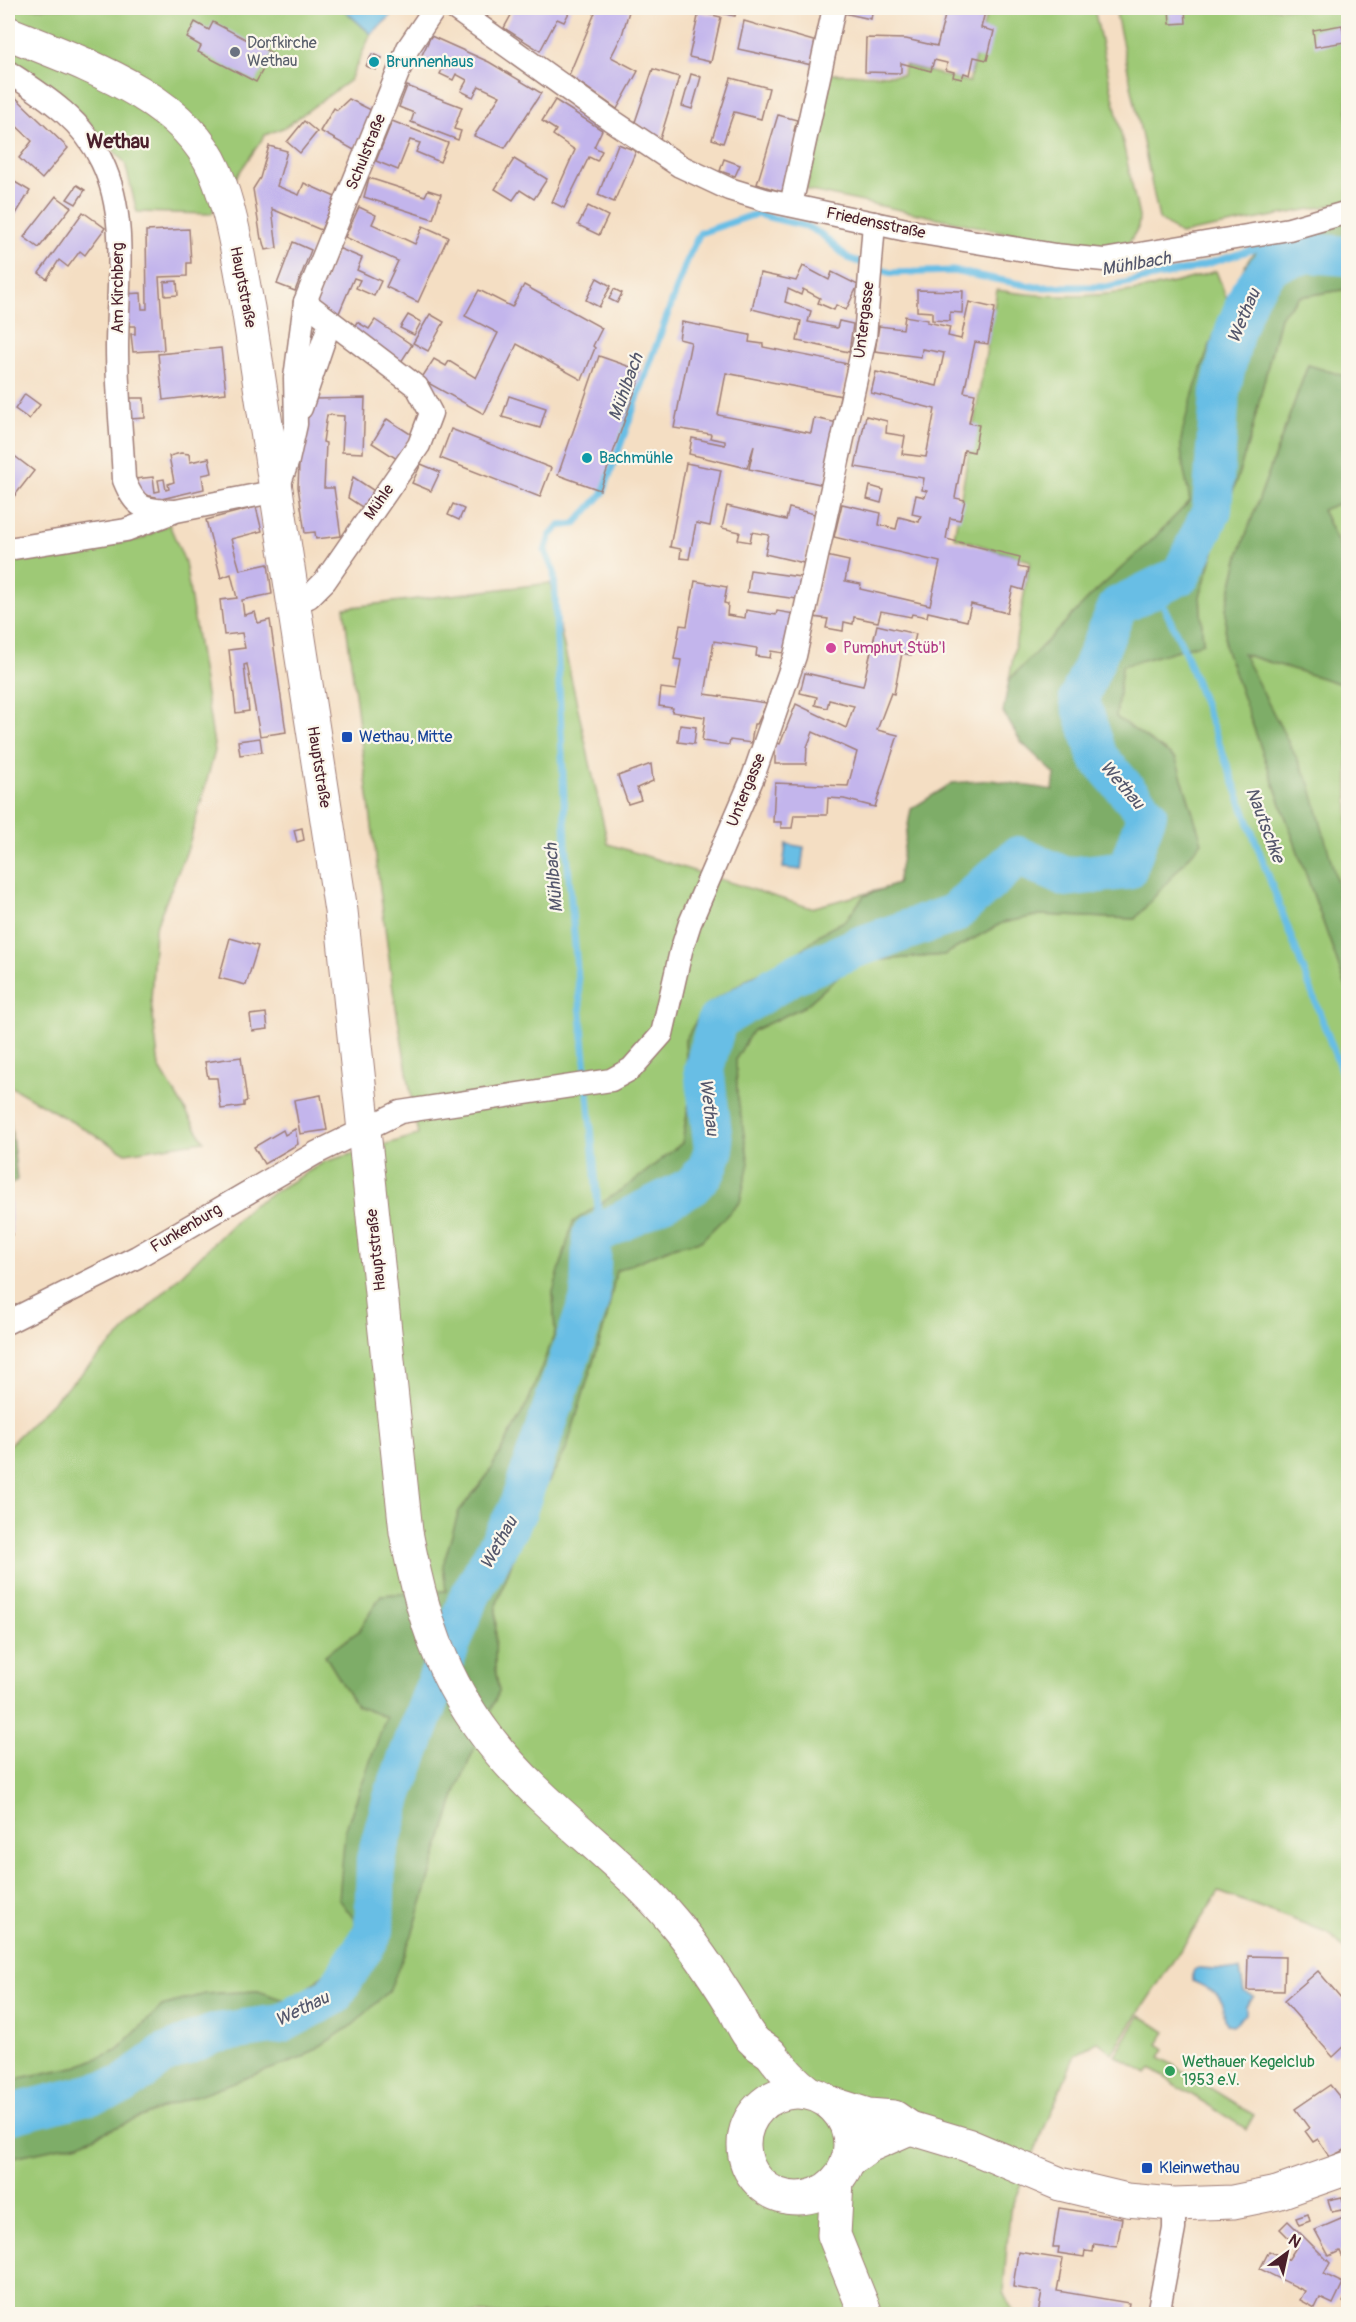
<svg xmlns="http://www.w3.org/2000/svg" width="1356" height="2322" viewBox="0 0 1356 2322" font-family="Pangolin,sans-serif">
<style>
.green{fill:#9ec976;stroke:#747450;stroke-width:1.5}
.forest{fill:#7ead67;stroke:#646649;stroke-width:1.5}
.water{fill:#68bee5;stroke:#596e88;stroke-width:1.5}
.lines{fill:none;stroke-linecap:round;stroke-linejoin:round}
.stream{stroke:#68bee5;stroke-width:7}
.river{stroke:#68bee5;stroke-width:40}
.building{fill:#c3b5ec}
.minor-casing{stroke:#9f7e77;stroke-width:25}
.primary-casing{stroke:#9f7e77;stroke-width:35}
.minor{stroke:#fff;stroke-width:22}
.primary{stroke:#fff;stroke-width:33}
.worship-dot{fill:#6b7280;stroke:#fbf7ec;stroke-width:2}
.culture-dot{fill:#0f9aa8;stroke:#fbf7ec;stroke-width:2}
.hotel-dot{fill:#d1479c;stroke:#fbf7ec;stroke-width:2}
.transit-dot{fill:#1a4fb4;stroke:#fbf7ec;stroke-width:2}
.leisure-dot{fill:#2e9e5b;stroke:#fbf7ec;stroke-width:2}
.labels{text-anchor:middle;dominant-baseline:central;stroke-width:4.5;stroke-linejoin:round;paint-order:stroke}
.worship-label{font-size:16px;fill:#5b616d;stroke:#fbf7ec;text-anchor:start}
.culture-label{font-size:16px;fill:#0d838f;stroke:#fbf7ec;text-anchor:start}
.street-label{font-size:16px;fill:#4a1f2b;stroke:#fbf7ec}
.hotel-label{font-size:16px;fill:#b23c85;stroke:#fbf7ec;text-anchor:start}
.transit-label{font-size:16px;fill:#164399;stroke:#fbf7ec;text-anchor:start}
.leisure-label{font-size:16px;fill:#27864d;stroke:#fbf7ec;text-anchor:start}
.water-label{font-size:18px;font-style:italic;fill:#54576c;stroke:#fbf7ec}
.quarter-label{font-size:20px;font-weight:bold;fill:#4a1f2b;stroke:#fbf7ec}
</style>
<rect width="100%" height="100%" fill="#fbf7ec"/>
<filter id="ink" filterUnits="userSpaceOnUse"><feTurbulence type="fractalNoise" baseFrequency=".0167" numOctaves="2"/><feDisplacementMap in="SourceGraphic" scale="12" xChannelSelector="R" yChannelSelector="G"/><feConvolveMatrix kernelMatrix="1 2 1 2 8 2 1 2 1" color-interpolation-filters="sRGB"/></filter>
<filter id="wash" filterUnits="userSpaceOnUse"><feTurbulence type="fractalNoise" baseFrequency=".008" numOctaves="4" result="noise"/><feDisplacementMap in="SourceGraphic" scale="24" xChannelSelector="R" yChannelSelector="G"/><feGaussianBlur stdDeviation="1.35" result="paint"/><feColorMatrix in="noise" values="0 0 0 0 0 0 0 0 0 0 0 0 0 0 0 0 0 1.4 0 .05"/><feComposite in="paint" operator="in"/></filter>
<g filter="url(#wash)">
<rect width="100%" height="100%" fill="#f4dec3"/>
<g class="green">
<polygon points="8,8 342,8 371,34 350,80 285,127 265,135 211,214 137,212 125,163 83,116 8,56"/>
<polygon points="988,8 1094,8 1139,217 1138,228 1128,244 1083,249 806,190 831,74 903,75 904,65 969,82"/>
<polygon points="1115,8 1348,8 1348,202 1180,234 1159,219"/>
<path d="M 1216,271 L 1228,302 L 1202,367 L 1181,442 L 1190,501 L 1149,543 L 1093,594 L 1009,680 L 1030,561 L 954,537 L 997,290 C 1070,303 1145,294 1216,271 Z"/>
<polygon points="1348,289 1348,377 1308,365 1240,551 1226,609 1225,647 1348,992 1348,1954 1329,1933 1219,1892 1112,2053 1097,2041 1075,2055 1010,2210 1003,2293 1015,2314 8,2314 8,2158 79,2143 167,2106 412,1935 457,1789 499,1691 495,1669 496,1606 527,1520 566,1450 607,1317 616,1271 675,1246 701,1241 737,1093 736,1059 752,1031 805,1006 855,962 944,955 1002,923 1040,915 1135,919 1176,759 1116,717 1122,665 1203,643 1200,596 1251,434 1280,317 1299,297"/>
<polygon points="1348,500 1348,564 1322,509"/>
<polygon points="169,524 185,562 215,751 188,848 155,928 151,1001 159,1067 204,1141 126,1153 8,1085 8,562 141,539"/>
<polygon points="550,583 608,844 811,908 897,885 864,896 846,920 820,934 791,959 752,976 685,1040 689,1103 682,1143 633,1182 553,1292 555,1333 528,1402 487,1476 459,1511 444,1565 446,1591 381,1595 359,1631 325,1655 356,1706 387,1716 345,1831 356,1922 339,1961 291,2003 258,1991 205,1994 162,2006 117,2050 79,2066 20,2078 8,2087 8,1446 251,1206 324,1162 418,1135 393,990 344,608"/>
<polygon points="1242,654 1348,686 1348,922"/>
<polygon points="1140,2015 1166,2032 1158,2044 1165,2049 1160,2057 1254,2115 1246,2129 1151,2069 1147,2074 1115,2055"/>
</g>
<g class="forest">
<path d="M 1348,219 L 1348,289 L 1299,297 L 1280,317 L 1251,434 L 1200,596 L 1203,643 L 1122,666 L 1116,717 L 1176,759 L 1202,842 L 1135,919 L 1040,915 L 1002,923 L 944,955 L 855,962 L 805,1006 L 752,1031 L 736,1059 L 737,1093 L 749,1163 L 740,1202 L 701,1241 L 675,1246 L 616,1271 L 607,1317 L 566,1450 L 527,1520 L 496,1606 L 495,1669 L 499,1691 L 457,1789 L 412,1935 L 389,1991 L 354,2024 L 302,2058 L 167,2106 L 79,2143 L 8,2158 L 8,2087 L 20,2078 L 79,2066 L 117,2050 L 162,2006 L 205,1994 L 258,1991 L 291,2002 L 339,1961 L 356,1922 L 339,1899 L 345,1831 L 386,1717 L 356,1706 L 325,1655 L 359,1631 L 381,1595 L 446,1591 L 443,1565 L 459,1511 L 487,1476 L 528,1402 L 555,1333 L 553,1292 L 573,1222 L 633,1182 L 682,1143 L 689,1103 L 685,1040 L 705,1006 L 752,976 L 791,959 L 820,934 L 846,920 L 864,896 L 897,884 L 911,809 L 952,783 L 992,780 L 1053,790 L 1055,774 L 1021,742 L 1003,712 L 1009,680 L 1093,594 L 1149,543 L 1190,501 C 1187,483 1180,461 1181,442 C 1183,412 1235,267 1257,250 C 1280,234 1321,227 1348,219 Z"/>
<polygon points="1308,365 1348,377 1348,500 1322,510 1348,564 1348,686 1243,654 1310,784 1348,922 1348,992 1225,647 1226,609 1240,551"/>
<polygon points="8,1100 17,1180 8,1186"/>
</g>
<g class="water">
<polygon points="342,8 389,8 390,17 371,34"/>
<polygon points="786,844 804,847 801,870 783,868"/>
<path d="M 1198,1968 L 1240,1970 L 1244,1992 L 1254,1996 L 1246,2006 L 1246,2014 L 1233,2025 L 1227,2024 C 1223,2016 1224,2008 1221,2001 C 1217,1991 1202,1986 1193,1981 L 1193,1972 Z"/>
</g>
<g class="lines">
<g class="stream">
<polyline points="1295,236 1348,245"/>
<polyline points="1181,575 1163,605 1183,647 1348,1089"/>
<polyline points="592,1236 598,1208 566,843 554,572 545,551 550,536 559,526 575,524 603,493 689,255 700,233 756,214 806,226 821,234 848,258 891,273 953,271 1036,287 1106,287 1191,269 1251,250 1270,241"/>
</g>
<polyline class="river" points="8,2115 122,2086 165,2054 216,2033 280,2024 333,1996 374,1931 376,1859 394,1794 468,1599 517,1511 590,1298 592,1236 691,1187 707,1169 714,1149 704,1069 717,1021 793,975 855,948 953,914 1018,856 1066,877 1127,870 1147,814 1098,757 1079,698 1118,606 1181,575 1212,510 1220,392 1235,330 1250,293 1273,263 1309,253 1348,256"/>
</g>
<g id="blocks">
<g class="building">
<polygon points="472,8 494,8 486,18"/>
<polygon points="515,8 567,8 571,9 564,22 557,19 540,51 504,28"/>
<polygon points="597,8 630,8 622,35 611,57 638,71 617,109 569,75"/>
<polygon points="678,8 696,8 695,12"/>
<polygon points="844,8 873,8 871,19 843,13"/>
<polygon points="947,8 986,8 981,28 994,31 987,60 974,57 970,75 964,73 962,79 953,77 954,72 946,70 947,63 934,60 931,71 901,63 901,73 865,72 866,38 906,39 937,46"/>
<polygon points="1169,8 1185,8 1186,23 1170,24"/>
<polygon points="701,9 701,8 737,8 735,16"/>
<polygon points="699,12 721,17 711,62 689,57"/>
<polygon points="744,21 817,42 812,65 738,49"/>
<polygon points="195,22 209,30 213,22 272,53 256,82 198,52 201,46 187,38"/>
<polygon points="1342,25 1345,42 1315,47 1313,30"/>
<polygon points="431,36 489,62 541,93 505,148 474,136 500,96 479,86 473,97 461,91 467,80 456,74 453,80 440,74 443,68 421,57"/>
<polygon points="372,54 382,58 376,70 366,66"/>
<polygon points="653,69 679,77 660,139 635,122"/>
<polygon points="691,74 701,77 692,109 682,106"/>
<polygon points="731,78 769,88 761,119 734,112 723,143 712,139"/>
<polygon points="407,86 462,107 454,129 461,131 458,140 411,122 414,113 399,107"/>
<polygon points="8,90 68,148 42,179 19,158 32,141 8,118"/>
<polygon points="349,99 375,112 354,150 320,131 334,108 337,110"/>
<polygon points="555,100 602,130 594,147 602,151 597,161 589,157 564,208 552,202 575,150 553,135 556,130 542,121"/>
<polygon points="778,115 797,120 794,131 798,132 782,192 757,184"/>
<polygon points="304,121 317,132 300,153 287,142"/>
<polygon points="392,121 448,143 440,162 416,152 420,143 410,140 398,170 376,161"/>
<polygon points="618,144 636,151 614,202 598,195"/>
<polygon points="269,146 287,151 277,186 299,195 304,183 335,197 321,230 272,209 277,248 266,250 263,239 261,239 253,189 260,178"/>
<polygon points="514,159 547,179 534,199 520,190 513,200 495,189"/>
<polygon points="724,159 740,165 735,176 720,171"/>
<polygon points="8,178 30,191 8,227"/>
<polygon points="369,178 425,196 428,190 441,194 433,219 364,197"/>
<polygon points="77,185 85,190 76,204 67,199"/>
<polygon points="56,196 71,207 39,248 24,237"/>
<polygon points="588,206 608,216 599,235 578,225"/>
<polygon points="359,207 376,215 372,224 415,244 423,226 448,237 418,302 386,287 398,261 345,237"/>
<polygon points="83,212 105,228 85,255 80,251 68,267 59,260 47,279 39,273"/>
<polygon points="189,229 191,263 187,263 187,276 159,277 164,350 133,352 131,334 135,334 135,326 126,326 124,294 141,293 142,309 147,309 146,231"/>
<polygon points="293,242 311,250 295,291 277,284"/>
<polygon points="338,248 362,258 357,270 381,281 374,296 356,288 360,280 354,278 336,320 314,304"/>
<polygon points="803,266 829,280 832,272 858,285 846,310 836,305 834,310 818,303 820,298 803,289 801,295 788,289 785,302 811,311 808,322 837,328 839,321 853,324 849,352 797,341 801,321 752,309 760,273 796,281"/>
<polygon points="597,278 611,286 599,307 586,300"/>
<polygon points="177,281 178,295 165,296 164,282"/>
<polygon points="524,285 602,328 593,346 595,348 582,380 517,344 484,414 421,379 434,359 446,366 449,361 476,378 498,333 465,316 479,290 512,307"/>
<polygon points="614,289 622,293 617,303 609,299"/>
<polygon points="917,290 963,291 962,313 950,312 950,321 932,320 932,312 917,311"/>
<polygon points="969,302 995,308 988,344 975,342 964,392 975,394 969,423 979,425 974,452 964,450 955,498 965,500 960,520 950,518 946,539 1020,557 1018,567 1028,569 1023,590 1013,587 1007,613 971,604 967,621 928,612 927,617 912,614 911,617 881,611 878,622 854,617 853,624 844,622 843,631 826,628 828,619 813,617 826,556 849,561 845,581 861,584 860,589 930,605 940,562 834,537 842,504 881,513 879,525 896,529 899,517 919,522 921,516 912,514 916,495 925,497 927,491 922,490 924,478 855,467 866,416 887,421 886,433 905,436 902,454 926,457 935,409 871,393 876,372 937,386 944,353 922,349 921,357 875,351 879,326 903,329 905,316 928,320 927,322 950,327 948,336 961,339"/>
<polygon points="430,314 444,322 428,351 413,343"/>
<polygon points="408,315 421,322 414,335 400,328"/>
<polygon points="375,320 412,345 401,362 352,330 357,322 369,329"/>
<polygon points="682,322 750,335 749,342 763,344 763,347 848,364 842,396 726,373 718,415 811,433 814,418 838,423 825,485 749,469 754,446 747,468 689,454 692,438 725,445 725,441 710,438 711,434 674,428 691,342 679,339"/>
<polygon points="221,348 226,393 163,400 158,354"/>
<polygon points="599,356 642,371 600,490 558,475"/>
<polygon points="25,394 40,405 29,419 15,409"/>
<polygon points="509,396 546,408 540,428 502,417"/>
<polygon points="128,398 144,398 145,418 129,419"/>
<polygon points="365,398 363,453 342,452 344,416 327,415 323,442 326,443 324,488 334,488 341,536 316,539 315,532 305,533 298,487 300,442 313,399"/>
<polygon points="387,419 412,435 397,459 372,443"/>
<polygon points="451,429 551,468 540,497 440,458"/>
<polygon points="8,451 34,471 12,499 8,495"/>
<polygon points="181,453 189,454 190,462 209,458 212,473 202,475 204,489 157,500 156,497 138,494 135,479 153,477 155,492 160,491 158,480 164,479 166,490 169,489 168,484 174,482 169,456"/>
<polygon points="686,463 721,470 710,526 696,523 689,559 680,558 681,549 670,547"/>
<polygon points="421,464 440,472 431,491 412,483"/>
<polygon points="353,477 376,492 365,509 348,498"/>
<polygon points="870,486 884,490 881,503 867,499"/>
<polygon points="453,504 464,509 459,520 448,515"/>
<polygon points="727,506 786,520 789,508 815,514 804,563 765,554 769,535 752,532 750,542 738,540 740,532 722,528"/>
<polygon points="256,507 262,531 231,539 240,570 268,564 272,594 242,600 244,615 255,612 258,623 270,620 286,732 260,736 247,664 244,665 249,711 236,713 229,650 245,648 242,633 224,635 220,600 237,598 231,574 221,578 206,520"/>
<polygon points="750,570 800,577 797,599 747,592"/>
<polygon points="695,581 727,587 724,603 728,604 727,615 745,618 746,610 776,615 777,611 795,614 790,654 771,651 770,658 756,656 757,648 714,641 705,694 767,703 757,724 754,724 751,743 730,740 729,745 702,741 705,717 672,712 673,708 659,706 661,688 676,690 681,660 674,659 680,625 687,626"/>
<polygon points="877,625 916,634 911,655 902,653 894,694 891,693 877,730 898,735 875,807 844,799 828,798 827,815 794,815 792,828 781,828 781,822 773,822 775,783 848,786 857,752 813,732 807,747 806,764 775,764 775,743 780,744 796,704 846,728 854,706 829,700 827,708 815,705 817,697 800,693 805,673 863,686"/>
<polygon points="680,725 696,727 694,744 678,742"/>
<polygon points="260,738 262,752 240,755 238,741"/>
<polygon points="651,764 653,781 637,788 641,800 628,804 618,776"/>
<polygon points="302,828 304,840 297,842 294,830"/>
<polygon points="230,938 258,946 246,985 219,978"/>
<polygon points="266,1013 268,1029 252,1031 250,1015"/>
<polygon points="241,1057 247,1101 244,1102 244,1106 221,1109 217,1078 208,1078 205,1062"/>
<polygon points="321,1095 327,1130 300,1134 294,1100"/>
<polygon points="295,1129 298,1144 264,1164 254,1147 283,1130 285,1135"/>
<polygon points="10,1189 12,1235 8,1235 8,1190"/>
<polygon points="1248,1956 1285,1957 1284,1991 1247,1990"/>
<polygon points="1318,1971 1348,2006 1348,2043 1333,2057 1284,2001"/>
<polygon points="1330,2085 1342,2100 1348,2096 1348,2148 1330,2157 1318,2139 1313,2142 1305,2131 1309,2128 1295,2109"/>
<polygon points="1342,2197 1343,2201 1347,2199 1348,2213 1343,2214 1342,2210 1332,2212 1328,2200"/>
<polygon points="1059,2208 1122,2218 1117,2247 1094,2244 1093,2252 1085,2251 1084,2257 1058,2253 1059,2247 1053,2247"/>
<polygon points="1308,2214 1310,2221 1299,2225 1296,2218"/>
<polygon points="1348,2216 1348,2266 1347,2267 1340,2251 1329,2256 1315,2230"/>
<polygon points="1288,2221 1330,2263 1324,2274 1343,2283 1333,2304 1320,2298 1315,2308 1300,2300 1305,2291 1260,2269 1269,2251 1288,2260 1297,2246 1280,2229"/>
<polygon points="1018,2252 1063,2259 1057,2291 1129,2303 1127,2314 1038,2314 1042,2292 1013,2287"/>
<polygon points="1348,2293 1348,2306 1343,2302"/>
</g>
</g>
</g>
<g filter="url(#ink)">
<use href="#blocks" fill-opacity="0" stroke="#9f7e77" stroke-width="1.5"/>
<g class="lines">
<defs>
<g id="minor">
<polyline points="454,8 611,120 680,166 729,189 765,200 916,232 1055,255 1104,260 1289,229 1348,212"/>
<path d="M 8,72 C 45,96 83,120 102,162 C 129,218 117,288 117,348 C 117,392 122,436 124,480 C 136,509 143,510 173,511"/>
<polyline points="791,205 834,8"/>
<polyline points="301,408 330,322"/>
<polyline points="8,549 126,530 176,511 277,491 288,460 296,424 295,378 305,302 408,48 435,8"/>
<polyline points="294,603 309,597 325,581 419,445 431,413 417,387 305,302"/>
<polyline points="8,1322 137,1257 316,1153 400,1112 611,1080 631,1069 662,1034 681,951 690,923 753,777 795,656 865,338 874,223"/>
<polyline points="1158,2314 1174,2229 1174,2204"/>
</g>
<g id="primary">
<path d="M 8,33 C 78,62 183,95 215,171 C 233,213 239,263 248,308 L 341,911 L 406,1532 C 427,1642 453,1711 535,1790 C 581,1835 632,1872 673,1921 C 696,1948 715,1977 733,2006 C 739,2017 745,2033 754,2041 C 759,2047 767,2049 772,2055 C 783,2070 793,2081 809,2093"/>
<circle cx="797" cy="2145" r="53"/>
<polyline points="830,2103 868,2115 894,2117 910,2128 967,2145 1060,2184 1127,2200 1174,2204 1233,2202 1277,2193 1348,2168"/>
<polyline points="847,2162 869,2146 910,2128"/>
<polyline points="837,2180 834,2235 866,2314"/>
</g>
</defs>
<use href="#minor" class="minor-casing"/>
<use href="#primary" class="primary-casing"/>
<use href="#minor" class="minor"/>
<use href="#primary" class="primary"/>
</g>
</g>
<circle class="worship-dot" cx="235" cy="52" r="6"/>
<g class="culture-dot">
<circle cx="374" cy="62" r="6"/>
<circle cx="587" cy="458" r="6"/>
</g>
<circle class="hotel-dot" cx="831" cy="648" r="6"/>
<g class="transit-dot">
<rect x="341" y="731" width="12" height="12" rx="3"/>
<rect x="1141" y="2162" width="12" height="12" rx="3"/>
</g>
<circle class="leisure-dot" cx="1170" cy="2071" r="6"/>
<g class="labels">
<g class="worship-label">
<text x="247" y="43">Dorfkirche<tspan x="247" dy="18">Wethau</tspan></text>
</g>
<g class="culture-label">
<text x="386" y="62">Brunnenhaus</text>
<text x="599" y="458">Bachmühle</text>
</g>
<g class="street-label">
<text transform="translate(366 152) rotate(-68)">Schulstraße</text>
<text transform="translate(876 223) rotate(12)">Friedensstraße</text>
<text transform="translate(243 287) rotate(79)">Hauptstraße</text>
<text transform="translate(118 288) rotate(-90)">Am Kirchberg</text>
<text transform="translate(864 320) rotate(-83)">Untergasse</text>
<text transform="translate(379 502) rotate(-55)">Mühle</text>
<text transform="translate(319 767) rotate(81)">Hauptstraße</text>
<text transform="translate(746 790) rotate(-68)">Untergasse</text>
<text transform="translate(186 1228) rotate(-31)">Funkenburg</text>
<text transform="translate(376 1250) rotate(-96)">Hauptstraße</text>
</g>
<g class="hotel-label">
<text x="843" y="648">Pumphut Stüb'l</text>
</g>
<g class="transit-label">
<text x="359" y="737">Wethau, Mitte</text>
<text x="1159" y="2168">Kleinwethau</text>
</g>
<g class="leisure-label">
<text x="1182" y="2062">Wethauer Kegelclub<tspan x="1182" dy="18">1953 e.V.</tspan></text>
</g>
<g class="water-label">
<text transform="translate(1136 264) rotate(-10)">Mühlbach</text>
<text transform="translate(1244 316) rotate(-67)">Wethau</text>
<text transform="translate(626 387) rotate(-70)">Mühlbach</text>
<text transform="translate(1122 785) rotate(49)">Wethau</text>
<text transform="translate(1265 825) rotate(69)">Nautschke</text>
<text transform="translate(554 878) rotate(-95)">Mühlbach</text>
<text transform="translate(709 1107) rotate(83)">Wethau</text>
<text transform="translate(499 1543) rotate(-61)">Wethau</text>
<text transform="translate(302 2009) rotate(-26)">Wethau</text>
</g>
<g class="quarter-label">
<text x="118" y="141">Wethau</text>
</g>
</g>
<rect width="1356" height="2322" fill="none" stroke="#fbf7ec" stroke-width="30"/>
<g transform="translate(1287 2253) rotate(33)" stroke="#fbf7ec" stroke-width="4.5" paint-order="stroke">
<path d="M0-4.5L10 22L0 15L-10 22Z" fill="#4a1f2b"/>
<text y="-9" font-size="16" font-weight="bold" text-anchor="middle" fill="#4a1f2b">N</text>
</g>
</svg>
